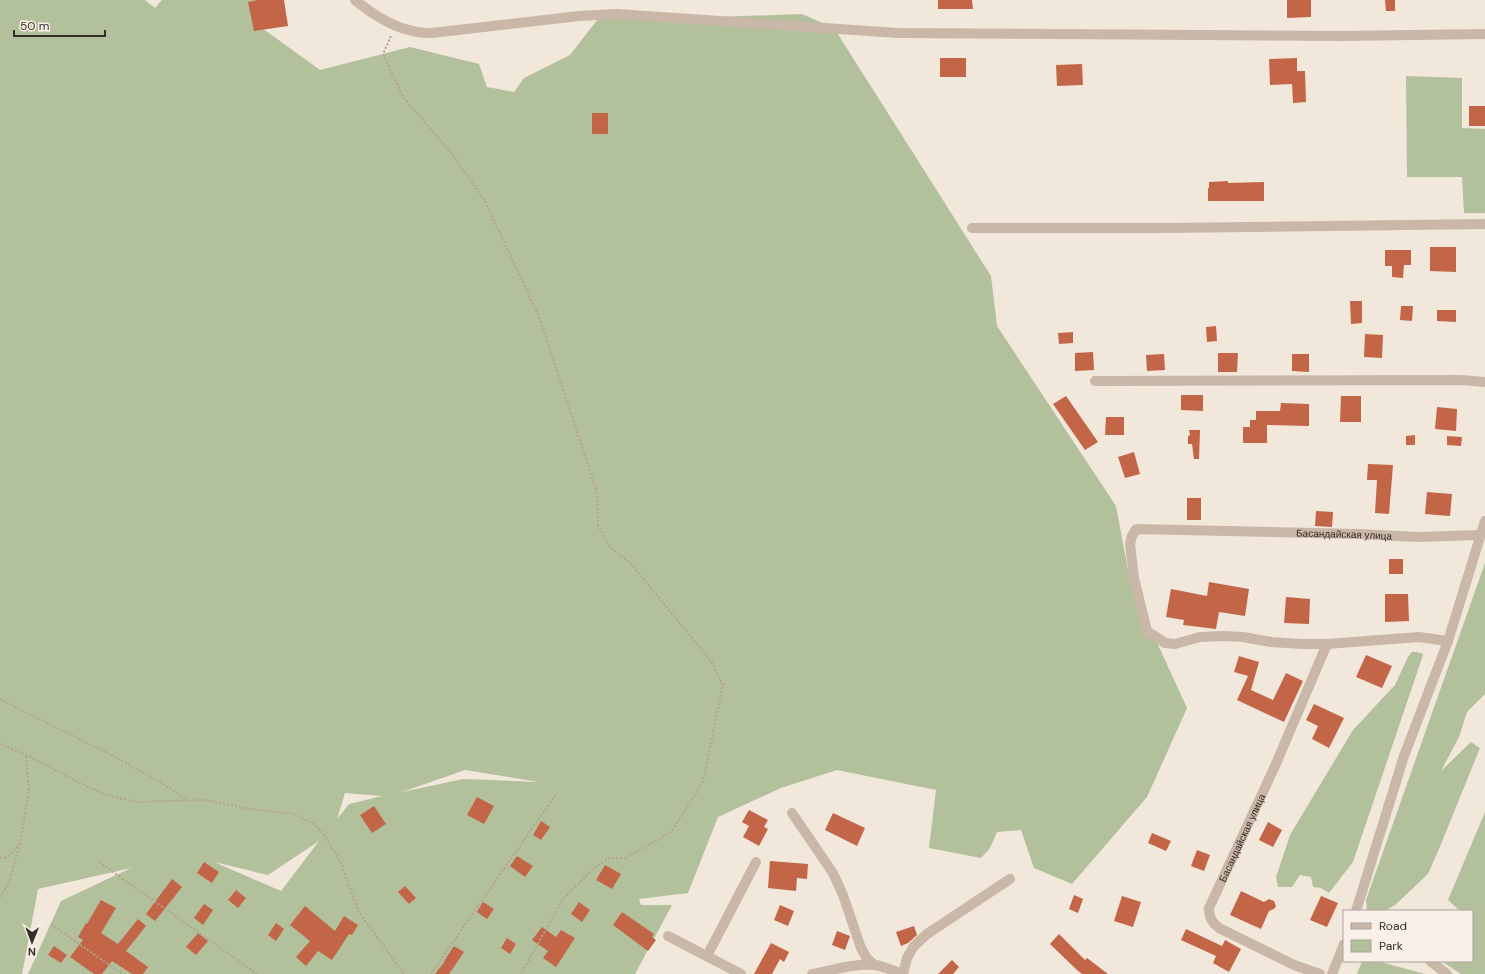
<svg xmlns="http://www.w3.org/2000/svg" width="1485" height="974" viewBox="0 0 1485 974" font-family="'DM Sans',sans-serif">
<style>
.green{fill:#b3c09c;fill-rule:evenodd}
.building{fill:#c36648}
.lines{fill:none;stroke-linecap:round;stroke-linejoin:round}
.path{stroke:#b5a192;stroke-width:2;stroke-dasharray:2 2;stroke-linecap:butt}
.minor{stroke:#c9b7a7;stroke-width:10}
.labels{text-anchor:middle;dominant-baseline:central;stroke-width:3;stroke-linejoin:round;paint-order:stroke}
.street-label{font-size:10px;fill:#362c28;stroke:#f9f1e7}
</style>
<rect width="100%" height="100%" fill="#f1e7db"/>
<g class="green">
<path d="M 0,0 L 145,0 L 155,8 L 162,0 L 265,0 L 258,25 L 320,70 L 410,47 L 479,64 L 487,87 L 514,92 L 524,78 L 570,55 L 601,15 L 661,19 L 802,14 L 834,28 L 991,276 L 997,326 L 1116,506 L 1131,586 L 1187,708 L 1147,797 L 1072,884 L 1034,868 L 1021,830 L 997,832 L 990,848 L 981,858 L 929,848 L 936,790 L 837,770 L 781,788 L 718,817 L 688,893 L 639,899 L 641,905 L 672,905 L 635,974 L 28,974 L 61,901 L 131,868 L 38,889 L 22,974 L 0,974 ZM 465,770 L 539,782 L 540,782 L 463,779 L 402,792 ZM 345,793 L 382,796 L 349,804 L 337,819 ZM 319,841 L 281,891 L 214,862 L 268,875 Z"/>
<polygon points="1406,76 1462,78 1462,128 1485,129 1485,213 1464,213 1462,177 1407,177"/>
<polygon points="1485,563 1485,694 1467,712 1459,737 1441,771 1471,742 1480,748 1439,849 1428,874 1395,905 1385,911 1367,911 1366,900"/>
<polygon points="1412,652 1417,652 1423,654 1422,658 1353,862 1329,893 1321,888 1313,887 1311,877 1300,875 1292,887 1278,887 1276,877 1290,835 1353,730 1395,685 1408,657"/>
<polygon points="1485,812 1485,974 1461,974 1441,961 1472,961 1472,911 1460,911 1448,900"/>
<polygon points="1362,961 1377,961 1425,974 1357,974"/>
</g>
<g class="building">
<polygon points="258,0 284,0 288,26 254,31 248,2"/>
<polygon points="938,0 972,0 973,9 938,9"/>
<polygon points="1287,0 1311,0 1311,17 1287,18"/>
<polygon points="1385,0 1395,0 1395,11 1386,11"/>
<rect x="940" y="58" width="26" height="19"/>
<polygon points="1297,58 1297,71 1305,71 1306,102 1293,103 1292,84 1270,85 1269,59"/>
<polygon points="1082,64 1083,85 1057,86 1056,65"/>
<rect x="1469" y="106" width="16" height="20"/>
<rect x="592" y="113" width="16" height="21"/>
<polygon points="1228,181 1228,183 1264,182 1264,201 1208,201 1208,188 1209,188 1209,182"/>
<polygon points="1430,247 1456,247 1456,272 1430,271"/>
<polygon points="1385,250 1411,250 1411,265 1404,265 1403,278 1392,277 1392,266 1385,266"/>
<polygon points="1350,301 1362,301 1362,323 1351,324"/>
<polygon points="1401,306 1413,306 1412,321 1400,320"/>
<polygon points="1437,310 1456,310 1456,322 1437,321"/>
<polygon points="1216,326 1217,341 1207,342 1206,327"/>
<polygon points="1073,332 1073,343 1059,344 1058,333"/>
<polygon points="1365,334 1383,335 1382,358 1364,357"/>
<polygon points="1093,352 1094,370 1075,371 1075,353"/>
<polygon points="1218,353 1238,353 1237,372 1218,372"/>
<polygon points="1164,354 1165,370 1147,371 1146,355"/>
<polygon points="1292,354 1309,354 1309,372 1292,371"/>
<polygon points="1181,395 1203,395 1203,411 1181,410"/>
<polygon points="1066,396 1098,442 1085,450 1053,404"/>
<polygon points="1341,396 1361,396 1361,422 1340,422"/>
<polygon points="1281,403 1309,404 1309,426 1267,425 1267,443 1243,443 1243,427 1250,427 1250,420 1256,420 1256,411 1280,411"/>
<polygon points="1437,407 1457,409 1456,431 1435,429"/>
<polygon points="1106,417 1124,417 1124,435 1105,435"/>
<polygon points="1189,430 1200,430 1199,459 1194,459 1192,444 1188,444 1188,436 1190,435"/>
<polygon points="1415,435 1415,445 1406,445 1406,436"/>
<polygon points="1447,436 1462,437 1461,446 1447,445"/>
<polygon points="1134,452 1140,474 1125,478 1118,457"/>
<polygon points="1368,464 1393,465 1389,514 1375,513 1377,480 1367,480"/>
<polygon points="1427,492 1452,494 1450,516 1425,514"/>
<rect x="1187" y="498" width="14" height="22"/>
<polygon points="1316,511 1333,512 1332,527 1315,526"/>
<rect x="1389" y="559" width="14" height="15"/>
<polygon points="1209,582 1249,589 1245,616 1219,612 1216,629 1183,625 1184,620 1166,617 1171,589 1207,596"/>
<polygon points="1385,594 1408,594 1409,621 1385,622"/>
<polygon points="1286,597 1310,599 1309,624 1284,623"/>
<polygon points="1366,655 1392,666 1382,688 1356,677"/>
<polygon points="1239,656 1259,662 1251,690 1273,700 1286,673 1303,681 1284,722 1237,700 1248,676 1234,672"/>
<polygon points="1314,704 1344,718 1329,748 1312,739 1318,726 1306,720"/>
<polygon points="477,797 494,806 484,824 467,815"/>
<polygon points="374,806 386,824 372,833 360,815"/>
<polygon points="749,810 768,820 764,827 768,829 759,846 743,837 749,826 742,822"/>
<polygon points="833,813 865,828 857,846 825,830"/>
<polygon points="541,821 550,827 541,840 533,835"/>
<polygon points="1268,822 1282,830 1273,847 1259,840"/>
<polygon points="1152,833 1171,841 1166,851 1148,843"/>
<polygon points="1197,850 1210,855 1204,871 1191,866"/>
<polygon points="517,856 533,866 525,877 510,866"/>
<polygon points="770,861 808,864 807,879 797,878 796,891 768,888"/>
<polygon points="204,862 219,872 212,883 197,873"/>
<polygon points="605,865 621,874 612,889 596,880"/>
<polygon points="172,879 182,887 155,921 146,914"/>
<polygon points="405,886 416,898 409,904 398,892"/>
<polygon points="236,890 246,898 238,908 228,900"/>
<polygon points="1241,891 1264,902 1269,899 1274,901 1276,906 1274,909 1269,911 1261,929 1230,915"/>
<polygon points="1074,895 1083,899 1078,913 1069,909"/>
<polygon points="1122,896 1141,902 1133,927 1114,921"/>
<polygon points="1321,896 1338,903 1327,927 1310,920"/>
<polygon points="101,900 116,908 101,933 118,944 138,919 146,926 126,951 148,967 143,974 132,974 112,961 102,974 94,974 70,957 83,940 78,937 86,923 87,924"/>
<polygon points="483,902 494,909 487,919 477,912"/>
<polygon points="579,902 590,910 582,922 571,914"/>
<polygon points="204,904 213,910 203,925 194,918"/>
<polygon points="780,905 794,911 788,926 774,920"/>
<polygon points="305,906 335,931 344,916 358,925 352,935 349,934 332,960 318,951 306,966 296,957 310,941 290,925"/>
<polygon points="622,912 654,934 652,937 656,940 648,951 613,925"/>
<polygon points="276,923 284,929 276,941 268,935"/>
<polygon points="914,926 917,935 908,943 901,946 896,932"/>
<polygon points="542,927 556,937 561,930 575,938 556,967 543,958 548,951 532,940"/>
<polygon points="1186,929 1222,946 1225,940 1241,949 1229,972 1213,963 1216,956 1181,940"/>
<polygon points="837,931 850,936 845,950 832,945"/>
<polygon points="198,933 208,941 196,955 186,947"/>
<polygon points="1059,934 1085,960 1087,958 1108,974 1082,974 1077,970 1050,944"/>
<polygon points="507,938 516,944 510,954 501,948"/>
<polygon points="771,943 789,952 784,962 780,959 772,974 754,974"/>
<polygon points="54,946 67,955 61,963 48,955"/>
<polygon points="454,946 464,952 449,974 435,974 445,961 444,961"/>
<polygon points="952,960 959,967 953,974 938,974"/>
</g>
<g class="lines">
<g class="path">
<polyline points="391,36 383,54 403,97 451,153 484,199 540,319 597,493 598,525 610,547 632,565 711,661 723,685 703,782 671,832 625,858 610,858 595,867 563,899 521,974"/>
<path d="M 0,699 C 62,733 129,759 187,800"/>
<polyline points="0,744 26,755 84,785 104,794 136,802 204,800 251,809 294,814 312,823 323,833 341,863 358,911 404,974"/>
<polyline points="0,858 7,857 19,845"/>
<polyline points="99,862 257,974"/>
<polyline points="0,897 8,885 20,844 29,791 26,755"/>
<polyline points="51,924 122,974"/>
<polyline points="431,974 556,794"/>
</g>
<g class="minor">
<path d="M 355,0 C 371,13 392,27 413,31 C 419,33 426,33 432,33 L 579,16 L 617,14 L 898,33 L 1340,36 L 1485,34"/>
<polyline points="972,228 1162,228 1485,224"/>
<polyline points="1095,381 1461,380 1485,382"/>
<path id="s1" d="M 1448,641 L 1419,637 L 1327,644 L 1302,644 L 1271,642 L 1243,637 L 1223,636 L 1200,637 L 1175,644 L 1165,643 L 1147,631 L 1134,578 L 1130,544 L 1132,536 L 1136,529 L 1358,534 L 1418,537 L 1480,535"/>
<polyline points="792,813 833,873 843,895 861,948 866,957 874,965"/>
<polyline points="1356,911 1404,756 1448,641 1485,521"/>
<polyline points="668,936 741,974"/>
<polyline points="707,956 756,862"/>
<polyline points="1430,961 1447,974"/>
<path d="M 812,974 C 833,970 855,963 876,965 C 885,967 894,971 903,974"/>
<polyline points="903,974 907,958 914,946 927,934 1010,879"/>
<path id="s2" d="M 1320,974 L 1294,965 L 1219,928 C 1212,922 1209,918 1209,908 L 1275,766 L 1327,644"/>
<polyline points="1332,974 1344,944"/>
</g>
</g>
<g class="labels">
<g class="street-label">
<text stroke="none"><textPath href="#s1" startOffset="620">Басандайская улица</textPath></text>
<text stroke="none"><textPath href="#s2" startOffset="212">Басандайская улица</textPath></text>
</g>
</g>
<rect x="1343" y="910" width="130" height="52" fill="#f9f1e7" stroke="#aba29b"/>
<rect x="1351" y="923" width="20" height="6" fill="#c9b7a7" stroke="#aba29b"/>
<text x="1379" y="930" font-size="12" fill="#362c28">Road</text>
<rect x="1351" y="940" width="20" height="12" fill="#b3c09c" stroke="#aba29b"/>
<text x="1379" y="950" font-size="12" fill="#362c28">Park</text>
<g transform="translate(32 942) rotate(181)" stroke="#f9f1e7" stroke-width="3" paint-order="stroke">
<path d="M0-3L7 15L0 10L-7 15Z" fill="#362c28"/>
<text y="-6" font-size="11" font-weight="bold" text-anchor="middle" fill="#362c28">N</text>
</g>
<path d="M14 30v6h91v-6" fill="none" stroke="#362c28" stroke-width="2"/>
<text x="20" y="30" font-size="12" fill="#362c28" stroke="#f9f1e7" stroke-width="3" paint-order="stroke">50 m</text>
</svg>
